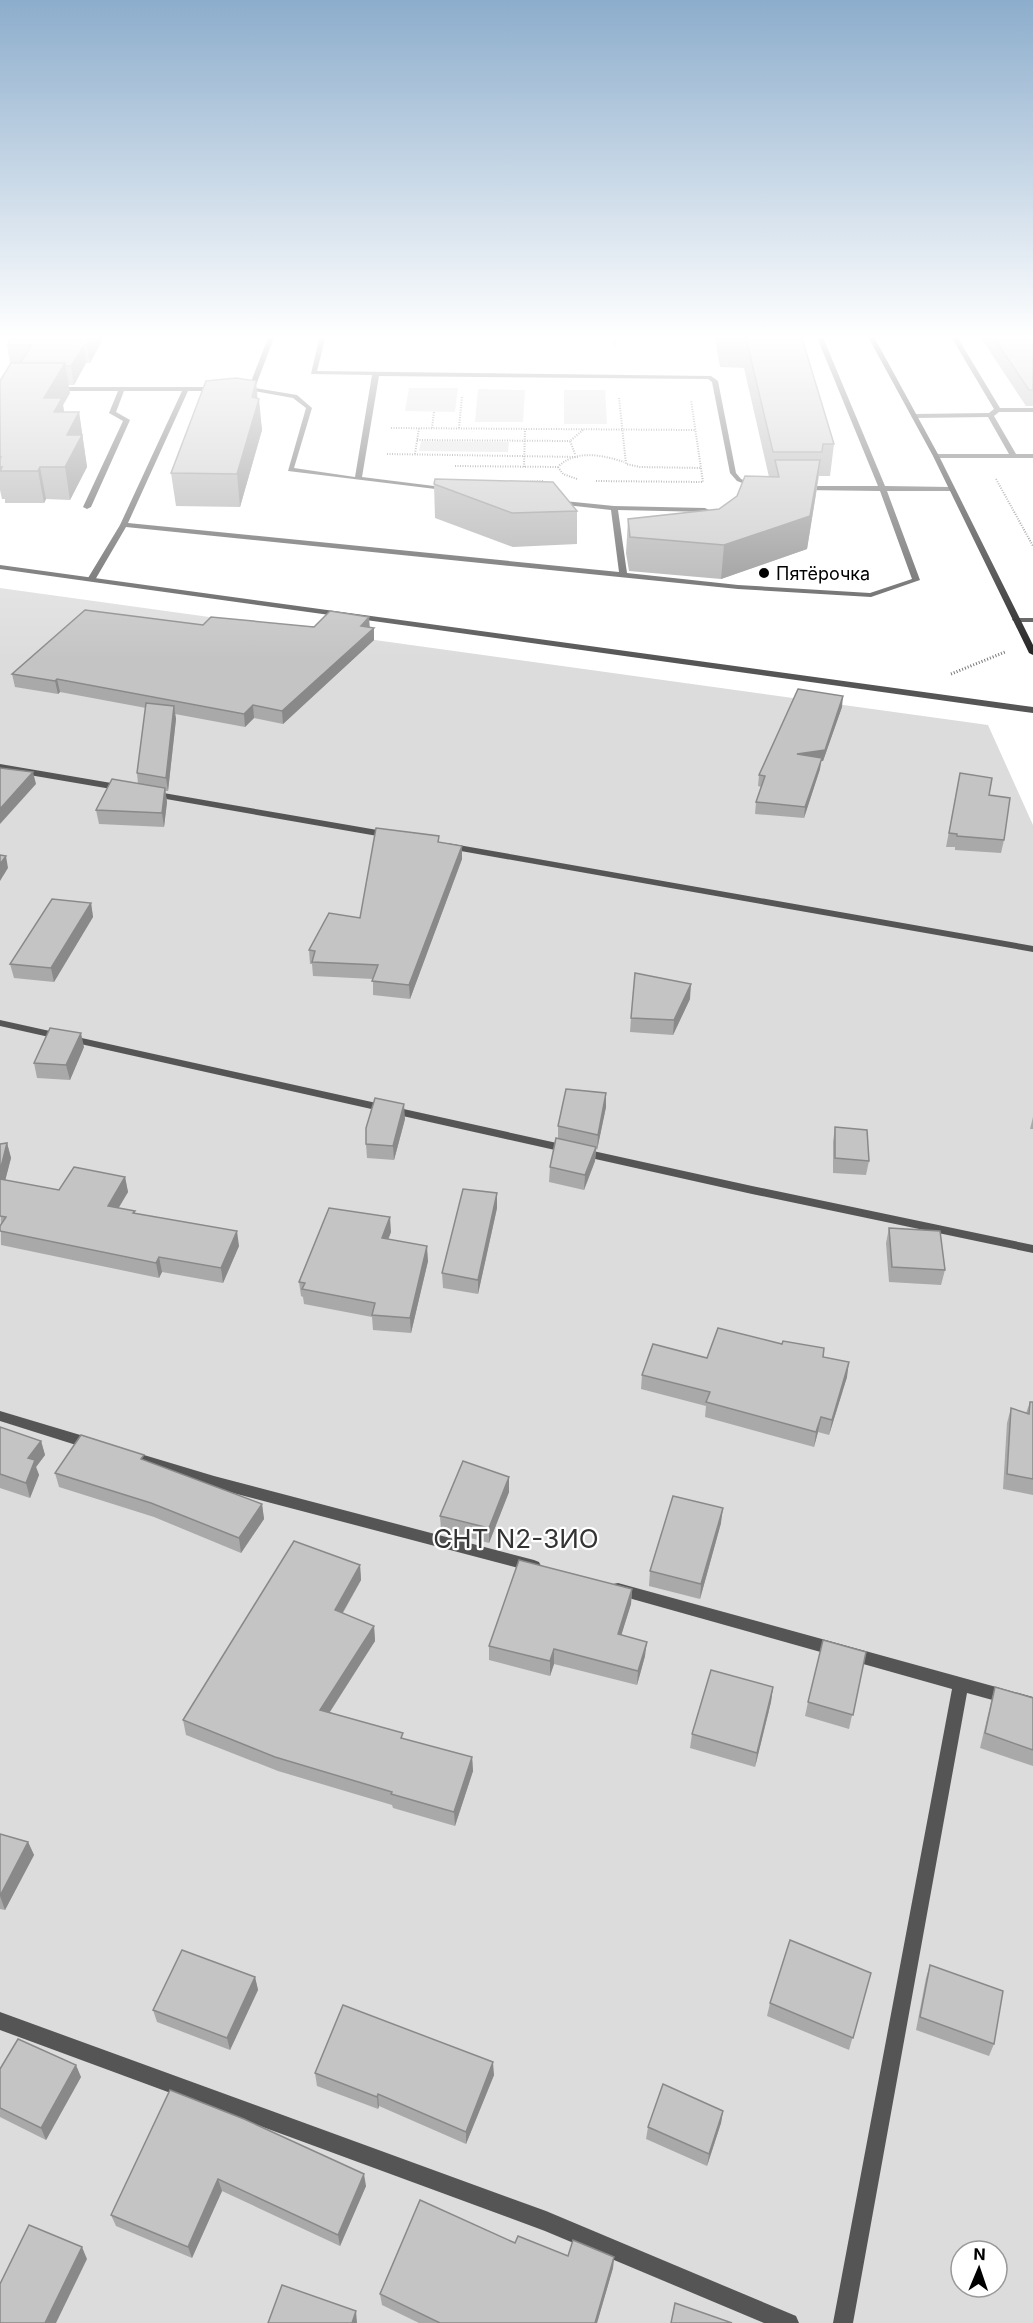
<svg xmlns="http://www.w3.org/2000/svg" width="1033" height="2323" viewBox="0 0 1033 2323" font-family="Inter,sans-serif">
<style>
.green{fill:#dcdcdc;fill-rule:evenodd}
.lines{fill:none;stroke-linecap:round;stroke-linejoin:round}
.path-far1{stroke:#777;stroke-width:2;stroke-dasharray:1 1.5;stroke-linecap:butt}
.path{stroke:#777;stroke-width:3;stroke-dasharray:1 2;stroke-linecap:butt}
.service{fill:#555;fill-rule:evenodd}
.minor{fill:#555;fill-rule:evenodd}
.secondary{fill:#222;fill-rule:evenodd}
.wall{fill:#a9a9a9}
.shaded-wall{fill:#898989}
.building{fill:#c4c4c4;stroke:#898989;stroke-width:1.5}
.poi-dot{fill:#000;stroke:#fff;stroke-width:2}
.labels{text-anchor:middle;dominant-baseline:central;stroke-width:4.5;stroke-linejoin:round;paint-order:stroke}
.far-poi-label{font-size:18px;fill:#000;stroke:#fff;text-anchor:start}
.near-park-label{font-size:26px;fill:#333;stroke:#fff}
</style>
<rect width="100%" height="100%" fill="#fff"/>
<g class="green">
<polygon points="409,388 458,388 455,412 405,411"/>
<polygon points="478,389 525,390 523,422 475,422"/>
<polygon points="564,390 605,390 607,424 564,424"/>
<polygon points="421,441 509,442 508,452 419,451"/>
<path d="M 0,588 L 988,725 L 1033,825 L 1033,2323 L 0,2323 ZM 961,2251 L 997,2251 L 997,2287 L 961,2287 Z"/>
</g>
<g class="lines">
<g class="path-far1">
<polyline points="614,335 615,347"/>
<polyline points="619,398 626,464 640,467 701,468"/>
<polyline points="391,428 695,430"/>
<polyline points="432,428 434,412"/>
<polyline points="459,428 462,396"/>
<polyline points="417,440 570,441"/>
<polyline points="387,454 578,457"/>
<polyline points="415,454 419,428"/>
<polyline points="575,454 570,441 583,430"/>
<path d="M 455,466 L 558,467 C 575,449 603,455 624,462"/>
<polyline points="524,467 525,429"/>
<polyline points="558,467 563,474 577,479"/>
<polyline points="996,479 1033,546"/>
<polyline points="596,481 703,482 691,400"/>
<polyline points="522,482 544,481"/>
</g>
<polyline class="path" points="951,674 1005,652"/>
<g class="service">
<polygon points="269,335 275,335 255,388 297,395 312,408 294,468 355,477 372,375 311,374 320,335 326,335 317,371 711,376 718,381 736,473 741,479 762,487 758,489 737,481 730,473 712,382 708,379 379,376 362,477 450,488 454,490 452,491 288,471 306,408 293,398 242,389 249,387"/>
<polygon points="816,335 822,335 885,486 951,487 955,489 951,491 887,491 920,580 871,597 738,589 126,527 95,580 89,580 88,578 120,525 182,391 124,391 116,412 130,420 91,507 87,509 83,507 123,421 109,413 118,391 53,391 50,389 53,387 218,387 221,389 218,391 188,391 128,523 619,572 611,510 557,504 553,502 554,500 614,506 705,508 709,510 708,512 618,510 627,573 738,585 870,593 912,579 880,491 803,490 799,488 803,486 878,486"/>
<polygon points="950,335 956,335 1000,408 1033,408 1033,412 999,412 994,416 1016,454 1033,454 1033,458 936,458 933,456 936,454 1009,454 988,417 914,418 911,416 914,414 989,413 994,409"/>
<polygon points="1013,618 1033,618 1033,622 1016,622 1012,620"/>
<polygon points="0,764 123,785 128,788 123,791 0,770"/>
<polygon points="152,791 389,832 394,835 389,838 149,796 149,792"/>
<polygon points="447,843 1033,946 1033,952 444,848 442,846"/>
<polygon points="0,1020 752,1186 1033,1245 1033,1253 752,1194 0,1026"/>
<polygon points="0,1411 97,1440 99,1444 97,1448 92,1450 0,1421"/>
<polygon points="134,1452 214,1476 534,1560 539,1562 541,1566 539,1570 534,1572 214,1488 129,1462 127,1458 129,1454"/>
<polygon points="618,1583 1033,1697 1033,1711 967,1693 853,2323 833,2323 952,1689 618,1595 613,1594 610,1589 613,1584"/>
<polygon points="0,2012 546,2211 796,2316 799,2323 764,2323 545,2231 0,2030"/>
</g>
<polygon class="minor" points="0,565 1033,707 1033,713 0,569"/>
<polygon class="secondary" points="867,335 873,335 939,456 1033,645 1033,655 1029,653 933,456"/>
</g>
<g class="wall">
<polygon points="13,335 105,335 90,363 86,363 74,385 68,385 70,393 63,405 64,412 79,412 87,467 70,500 46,499 44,503 5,503 5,499 2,499 0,490 0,381 20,363 10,363 7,345"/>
<polygon points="714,335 801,335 834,444 830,476 819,476 807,549 721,579 629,571 626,553 628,519 719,509 769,477 744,368 720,367"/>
<polygon points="979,335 1031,335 1033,337 1033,406 1026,406"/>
<polygon points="257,398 262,430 240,507 176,506 171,473"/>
<polygon points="434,484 577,511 577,544 513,547 435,518"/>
<polygon points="203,625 369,627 374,628 374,640 283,724 254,718 245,727 175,714 176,719 168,791 165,791 167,802 164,827 99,824 96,810 138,784 137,773 146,708 60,692 58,694 15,687 12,674"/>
<polygon points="842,707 823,761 821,761 820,769 804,818 755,814 756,802 761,787 758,786 759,775"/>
<polygon points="960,773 989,795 1004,840 1001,853 955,850 955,847 946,847"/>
<polygon points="439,842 462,859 410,999 373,995 373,979 313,976 312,964 310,964 309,950 360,918"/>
<polygon points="91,903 93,917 54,982 14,978 10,964"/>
<polygon points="690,999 673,1035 630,1032 631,1018"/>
<polygon points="84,1047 70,1080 37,1078 34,1063"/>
<polygon points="606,1093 606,1107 597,1150 596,1149 595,1161 584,1190 549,1182 550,1167 558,1138 558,1126"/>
<polygon points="1033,1117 1033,1129 1030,1129"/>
<polygon points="405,1119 394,1160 367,1158 366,1144"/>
<polygon points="835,1127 869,1161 866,1175 833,1173 833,1142"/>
<polygon points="7,1143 11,1158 5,1180 59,1190 125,1177 128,1192 118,1208 135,1211 135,1213 239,1246 223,1283 162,1272 159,1278 1,1245 0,1144"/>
<polygon points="497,1193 497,1208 478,1294 443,1288 442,1273"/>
<polygon points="889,1228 945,1270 941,1285 889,1282 886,1243"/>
<polygon points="391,1232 388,1239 428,1261 411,1333 373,1330 372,1317 304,1304 303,1297 301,1296 299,1282"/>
<polygon points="823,1357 847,1377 829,1435 818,1432 814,1447 705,1417 706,1406 641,1389 642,1375 707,1358"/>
<polygon points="1030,1402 1033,1402 1033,1495 1003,1489 1007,1423 1011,1408 1026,1413"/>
<polygon points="0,1427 41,1441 45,1455 36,1467 39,1475 30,1498 0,1488"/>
<polygon points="145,1461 262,1504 264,1519 241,1553 154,1517 59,1487 55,1473"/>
<polygon points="509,1477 509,1492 489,1543 441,1530 440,1516"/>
<polygon points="721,1523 700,1599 649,1586 650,1571"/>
<polygon points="360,1565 361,1580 343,1613 374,1626 375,1641 330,1712 403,1739 472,1757 473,1771 455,1826 393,1808 392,1805 278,1771 186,1735 183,1720"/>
<polygon points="632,1589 631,1604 621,1635 645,1656 637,1685 554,1664 550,1676 489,1660 489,1646"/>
<polygon points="866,1652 849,1729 805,1716 808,1702"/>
<polygon points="773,1687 771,1702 755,1767 690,1748 692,1734"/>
<polygon points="995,1687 1033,1698 1033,1766 980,1748 991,1702"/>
<polygon points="0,1834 28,1842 34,1855 5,1910 0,1909"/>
<polygon points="930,1965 994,2044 989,2056 916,2030 926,1978"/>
<polygon points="871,1973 849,2050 767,2016 770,2003"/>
<polygon points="255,1977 258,1990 230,2050 157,2022 153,2010"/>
<polygon points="0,2069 81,2077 46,2140 0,2117"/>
<polygon points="315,2073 494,2075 466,2144 379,2106 378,2109 317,2086"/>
<polygon points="170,2090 366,2186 340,2246 222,2191 192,2258 116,2226 111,2215"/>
<polygon points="723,2111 721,2123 707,2166 646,2139 648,2127"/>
<polygon points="515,2243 568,2256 614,2257 613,2268 597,2323 419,2323 382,2305 380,2294"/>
</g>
<g class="shaded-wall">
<polygon points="92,335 105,335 90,363 87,345"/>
<polygon points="84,345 86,363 74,385 71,366"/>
<polygon points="65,363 70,393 63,405 67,429 44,398"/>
<polygon points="256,381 258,402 259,399 262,430 240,507 237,474"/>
<polygon points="79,412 87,467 70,500 65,467 67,435"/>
<polygon points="820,460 816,493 807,549 721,579 724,545"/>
<polygon points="40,467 46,499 44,503 38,471"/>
<polygon points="369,617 370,630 361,626"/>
<polygon points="374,628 374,640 283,724 282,711"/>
<polygon points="57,679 60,692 58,694 55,681"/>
<polygon points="843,696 842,707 823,761 821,761 820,769 804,818 805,807 797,754"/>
<polygon points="253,705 254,718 245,727 244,714"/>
<polygon points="174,706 176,719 168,791 166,778"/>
<polygon points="33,772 36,784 0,824 0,809"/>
<polygon points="165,788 167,802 164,827 162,813"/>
<polygon points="462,846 462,859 410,999 409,985"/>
<polygon points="6,856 8,868 0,881 0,864"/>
<polygon points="91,903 93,917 54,982 51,968"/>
<polygon points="691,984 690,999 673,1035 674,1020"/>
<polygon points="81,1033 84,1047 70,1080 66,1065"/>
<polygon points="606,1093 606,1107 597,1150 598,1135"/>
<polygon points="404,1104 405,1119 394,1160 393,1146"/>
<polygon points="7,1143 11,1158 2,1193 0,1187 0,1171"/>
<polygon points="596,1147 595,1161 584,1190 585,1175"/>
<polygon points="125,1177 128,1192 111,1221 108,1206"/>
<polygon points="497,1193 497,1208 478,1294 478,1280"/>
<polygon points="390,1217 391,1232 383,1253 382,1238"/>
<polygon points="237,1231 239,1246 223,1283 221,1268"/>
<polygon points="427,1246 428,1261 411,1333 410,1318"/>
<polygon points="159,1257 162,1272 159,1278 156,1263"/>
<polygon points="849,1362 847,1377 829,1435 832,1420"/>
<polygon points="821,1417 818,1432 814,1447 816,1432"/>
<polygon points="41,1441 45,1455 36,1467 39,1475 30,1498 26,1483 28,1458"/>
<polygon points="509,1477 509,1492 489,1543 489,1528"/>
<polygon points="262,1504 264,1519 241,1553 239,1538"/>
<polygon points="723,1508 721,1523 700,1599 701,1584"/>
<polygon points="360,1565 361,1580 336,1624 335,1610"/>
<polygon points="632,1589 631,1604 617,1649 618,1634"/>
<polygon points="374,1626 375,1641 322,1724 320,1710"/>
<polygon points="647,1642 645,1656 637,1685 638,1671"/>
<polygon points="554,1649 554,1664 550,1676 550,1661"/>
<polygon points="773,1687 771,1702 755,1767 757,1753"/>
<polygon points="472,1757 473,1771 455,1826 454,1812"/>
<polygon points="28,1842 34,1855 5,1910 0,1896"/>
<polygon points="255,1977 258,1990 230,2050 227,2038"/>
<polygon points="493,2062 494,2075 466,2144 466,2132"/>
<polygon points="76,2065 81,2077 46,2140 41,2128"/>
<polygon points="378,2094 379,2106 378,2109 377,2097"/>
<polygon points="723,2111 721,2123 707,2166 709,2154"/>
<polygon points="364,2174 366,2186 340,2246 338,2235"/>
<polygon points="218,2179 222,2191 192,2258 188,2247"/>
<polygon points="82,2247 87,2259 56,2323 45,2323"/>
<polygon points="614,2257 613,2268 597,2323 595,2323"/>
<polygon points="356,2311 357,2323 352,2323"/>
</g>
<g class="building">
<polygon points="13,335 92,335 87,345 84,345 71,366 65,366 65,363 20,363 32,345 7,345"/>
<polygon points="721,335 801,335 834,444 823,444 822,452 773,452 746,338 722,338"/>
<polygon points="992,335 1031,335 1033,337 1033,390 1029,390"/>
<polygon points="11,363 65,363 44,398 62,398 54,412 79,412 67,435 82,435 65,467 40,467 38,471 0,471 2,467 0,467 0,459 1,457 0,457 0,381"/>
<polygon points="236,378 256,381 252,397 259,399 237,474 171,473 206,381"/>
<polygon points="775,460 820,460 810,516 724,545 630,537 628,519 719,509 737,496 745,476 779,477"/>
<polygon points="435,479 553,482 577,511 512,513 434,484"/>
<polygon points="85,610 203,625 211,617 314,627 330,611 369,617 361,626 374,628 282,711 253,705 244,714 57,679 55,681 12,674"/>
<polygon points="798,689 843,696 825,750 797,754 822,758 805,807 756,802 765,776 759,775"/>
<polygon points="146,703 174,706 166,778 137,773"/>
<polygon points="0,768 33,772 0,809"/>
<polygon points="960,773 992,778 989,795 1010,798 1004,840 957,836 957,834 949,833"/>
<polygon points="112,779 165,788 162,813 96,810"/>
<polygon points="376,828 439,836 438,842 462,846 409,985 372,981 378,965 312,962 315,951 309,950 329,913 360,918"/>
<polygon points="0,855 6,856 0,864"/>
<polygon points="52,899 91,903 51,968 10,964"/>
<polygon points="635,973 691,984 674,1020 631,1018"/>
<polygon points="50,1028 81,1033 66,1065 34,1063"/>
<polygon points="566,1089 606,1093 598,1135 558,1126"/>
<polygon points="375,1098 404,1104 393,1146 366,1144 366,1128"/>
<polygon points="835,1127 867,1130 869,1161 835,1158"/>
<polygon points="556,1138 596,1147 585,1175 550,1167"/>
<polygon points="7,1143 0,1171 0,1144"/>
<polygon points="74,1167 125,1177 108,1206 135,1211 133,1213 237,1231 221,1268 159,1257 156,1263 0,1231 0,1226 6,1217 0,1216 0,1179 59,1190"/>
<polygon points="463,1189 497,1193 478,1280 442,1273"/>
<polygon points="329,1208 390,1217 382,1238 427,1246 410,1318 372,1315 375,1303 302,1289 305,1283 299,1282"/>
<polygon points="889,1228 940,1231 945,1270 892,1267"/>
<polygon points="718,1328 782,1344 783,1341 824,1348 823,1357 849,1362 832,1420 821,1417 816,1432 706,1402 710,1392 642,1375 653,1344 707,1358"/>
<polygon points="1030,1402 1033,1402 1033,1479 1007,1474 1011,1408 1029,1414"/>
<polygon points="0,1427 41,1441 28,1458 35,1460 26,1483 0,1474"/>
<polygon points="81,1435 144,1455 141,1459 262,1504 239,1538 151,1503 55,1473"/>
<polygon points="463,1461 509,1477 489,1528 440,1516"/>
<polygon points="673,1496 723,1508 701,1584 650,1571"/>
<polygon points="294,1541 360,1565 335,1610 374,1626 320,1710 403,1733 401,1738 472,1757 454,1812 391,1794 392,1792 275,1757 183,1720"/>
<polygon points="519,1560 632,1589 618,1634 647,1642 638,1671 554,1649 550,1661 489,1646"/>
<polygon points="823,1640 866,1652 853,1715 808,1702"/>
<polygon points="711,1670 773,1687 757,1753 692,1734"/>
<polygon points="995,1687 1033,1698 1033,1750 985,1733"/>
<polygon points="0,1834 28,1842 0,1896"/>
<polygon points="790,1940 871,1973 853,2038 770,2003"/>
<polygon points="182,1950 255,1977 227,2038 153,2010"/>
<polygon points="930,1965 1003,1991 994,2044 920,2017"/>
<polygon points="343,2005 493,2062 466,2132 378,2094 377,2097 315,2073"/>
<polygon points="18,2039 76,2065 41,2128 0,2108 0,2069"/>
<polygon points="663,2084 723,2111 709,2154 648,2127"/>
<polygon points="170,2090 244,2119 364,2174 338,2235 218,2179 188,2247 111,2215"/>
<polygon points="420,2200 515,2243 518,2236 568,2256 573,2240 614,2257 595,2323 440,2323 380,2294"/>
<polygon points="29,2225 82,2247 45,2323 0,2323 0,2284"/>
<polygon points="282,2285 356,2311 352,2323 268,2323"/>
<polygon points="675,2303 732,2323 671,2323"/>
</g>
<linearGradient id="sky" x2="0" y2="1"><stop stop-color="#8cadcc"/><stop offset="0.51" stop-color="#fff"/><stop offset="1" stop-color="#fff" stop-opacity="0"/></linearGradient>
<rect width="1033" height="660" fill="url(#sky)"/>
<circle class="poi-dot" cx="764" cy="573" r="6"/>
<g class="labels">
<g class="far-poi-label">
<text x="776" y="573">Пятёрочка</text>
</g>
<g class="near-park-label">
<text x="516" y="1538">СНТ N2-ЗИО</text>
</g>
</g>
<g transform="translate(979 2269) rotate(2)"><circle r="28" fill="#ffffff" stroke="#999999" stroke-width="1.5"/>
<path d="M0-4.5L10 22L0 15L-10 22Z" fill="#000000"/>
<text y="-9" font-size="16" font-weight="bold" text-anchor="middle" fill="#000000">N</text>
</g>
</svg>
